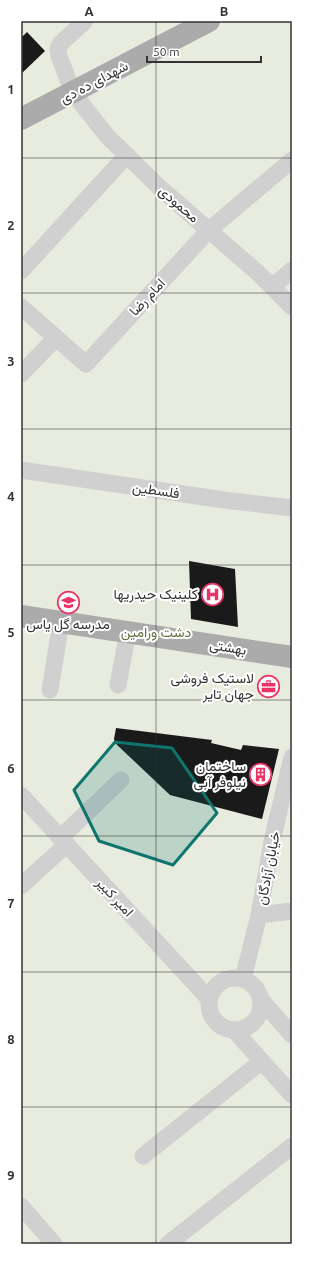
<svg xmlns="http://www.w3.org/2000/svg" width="313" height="1265" viewBox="0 0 313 1265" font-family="Ubuntu,Vazirmatn,sans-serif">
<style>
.green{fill:#e8ecde}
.building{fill:#1a1a1a}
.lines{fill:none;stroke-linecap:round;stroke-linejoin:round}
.minor{stroke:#d0d0d0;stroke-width:17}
.major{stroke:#ababab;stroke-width:22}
.marked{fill:#0f766e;fill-opacity:0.2;stroke:#0f766e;stroke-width:3;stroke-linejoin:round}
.grid{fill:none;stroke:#333;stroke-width:1;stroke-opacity:0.55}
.labels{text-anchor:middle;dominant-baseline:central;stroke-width:4;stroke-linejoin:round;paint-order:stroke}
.street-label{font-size:14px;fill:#333;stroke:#fff}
.poi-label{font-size:14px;fill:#333;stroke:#fff;text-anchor:end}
.park-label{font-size:14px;fill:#5f713e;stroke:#fff}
.neatline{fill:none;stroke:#333;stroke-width:1.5}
.grid-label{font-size:13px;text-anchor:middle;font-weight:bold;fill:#333}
</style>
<rect width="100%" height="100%" fill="#fff"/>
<rect class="green" x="21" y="21" width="271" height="1223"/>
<g class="building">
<polygon points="27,32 45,51 21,74 21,38"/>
<polygon points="189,561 235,569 238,627 191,619"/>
<polygon points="116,728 212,740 211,743 241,750 243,745 279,749 262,819 170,795 115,743 114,739"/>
</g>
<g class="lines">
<g class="minor">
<polyline points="85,21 60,44 58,49 59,56 73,93 108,137 159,187 258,273 292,307"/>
<polyline points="21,271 127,155"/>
<polyline points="272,287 292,270"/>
<polyline points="21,307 86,364 209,230 292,160"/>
<polyline points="21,374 56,338"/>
<polyline points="21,470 224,500 292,508"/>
<polyline points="118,685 128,632"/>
<polyline points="50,690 61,622"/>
<polyline points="21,795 209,999"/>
<polyline points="60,838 121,780"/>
<polyline points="21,886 66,845"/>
<polyline points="259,915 292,911"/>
<circle cx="235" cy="1004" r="26"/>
<polyline points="243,979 259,915 272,841 292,757"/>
<polyline points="261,1000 292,1035"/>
<polyline points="234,1030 292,1095"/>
<polyline points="143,1156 261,1062"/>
<polyline points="21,1206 54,1244"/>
<polyline points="168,1244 292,1146"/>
</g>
<g class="major">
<polyline points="21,119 209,21"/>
<polyline points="21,616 292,657"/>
</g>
</g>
<path class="marked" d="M 115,742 L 172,748 L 217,813 L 173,865 L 99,841 L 74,790 Z"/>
<path class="grid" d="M 156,21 L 156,1244M 21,158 L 292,158M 21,293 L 292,293M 21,429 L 292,429M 21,565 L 292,565M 21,700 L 292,700M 21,836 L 292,836M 21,972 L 292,972M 21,1107 L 292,1107"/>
<defs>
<symbol id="hospital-ring" viewBox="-11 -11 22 22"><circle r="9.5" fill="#fff" stroke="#ea3465" stroke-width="1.5"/><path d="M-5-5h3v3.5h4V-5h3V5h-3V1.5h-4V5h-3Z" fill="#ea3465"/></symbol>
<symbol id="school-ring" viewBox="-11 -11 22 22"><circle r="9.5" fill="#fff" stroke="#ea3465" stroke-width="1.5"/><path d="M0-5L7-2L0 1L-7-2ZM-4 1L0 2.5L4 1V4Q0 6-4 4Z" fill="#ea3465"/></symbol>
<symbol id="office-ring" viewBox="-11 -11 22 22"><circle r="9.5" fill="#fff" stroke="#ea3465" stroke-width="1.5"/><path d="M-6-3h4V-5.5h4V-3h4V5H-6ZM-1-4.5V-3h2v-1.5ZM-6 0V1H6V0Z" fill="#ea3465"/></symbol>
<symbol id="building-ring" viewBox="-11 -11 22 22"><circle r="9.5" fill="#fff" stroke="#ea3465" stroke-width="1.5"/><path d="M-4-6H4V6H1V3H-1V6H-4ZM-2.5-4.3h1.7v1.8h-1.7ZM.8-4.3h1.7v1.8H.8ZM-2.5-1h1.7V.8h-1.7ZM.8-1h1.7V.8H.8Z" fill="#ea3465"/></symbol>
</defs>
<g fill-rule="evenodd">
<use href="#hospital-ring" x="200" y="582" width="25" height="25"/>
<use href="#school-ring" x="56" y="590" width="25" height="25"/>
<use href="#office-ring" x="256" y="674" width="25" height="25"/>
<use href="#building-ring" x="248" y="762" width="25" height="25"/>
</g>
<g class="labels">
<g class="street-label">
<text transform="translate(94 82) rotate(-28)">شهدای ده دی</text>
<text transform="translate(179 204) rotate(41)">محمودی</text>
<text transform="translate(147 297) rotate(-47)">امام رضا</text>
<text transform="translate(156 490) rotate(8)">فلسطین</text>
<text transform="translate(228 647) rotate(9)">بهشتی</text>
<text transform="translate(268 868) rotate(-79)">خیابان آزادگان</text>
<text transform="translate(115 897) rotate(47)">امیر کبیر</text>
</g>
<g class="poi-label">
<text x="198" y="594">کلینیک حیدریها</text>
<text x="68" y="624" text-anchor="middle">مدرسه گل یاس</text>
<text x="254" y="678">لاستیک فروشی<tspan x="254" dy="16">جهان تایر</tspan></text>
<text x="246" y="766">ساختمان<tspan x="246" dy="16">نیلوفر آبی</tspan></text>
</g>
<g class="park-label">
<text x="156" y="632">دشت ورامین</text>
</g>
</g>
<rect width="313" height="1265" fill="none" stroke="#ffffff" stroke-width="44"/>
<path d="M147 56v6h114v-6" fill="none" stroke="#333333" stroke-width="2"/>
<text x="153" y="56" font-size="12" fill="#333333" stroke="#ffffff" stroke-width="3" paint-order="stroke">50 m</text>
<rect x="22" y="22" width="269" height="1221" class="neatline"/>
<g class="grid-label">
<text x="89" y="16">A</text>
<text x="224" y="16">B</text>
<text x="11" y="94">1</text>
<text x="11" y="230">2</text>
<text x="11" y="366">3</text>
<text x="11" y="501">4</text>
<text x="11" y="637">5</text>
<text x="11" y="773">6</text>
<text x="11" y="908">7</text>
<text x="11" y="1044">8</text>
<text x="11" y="1180">9</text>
</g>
</svg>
